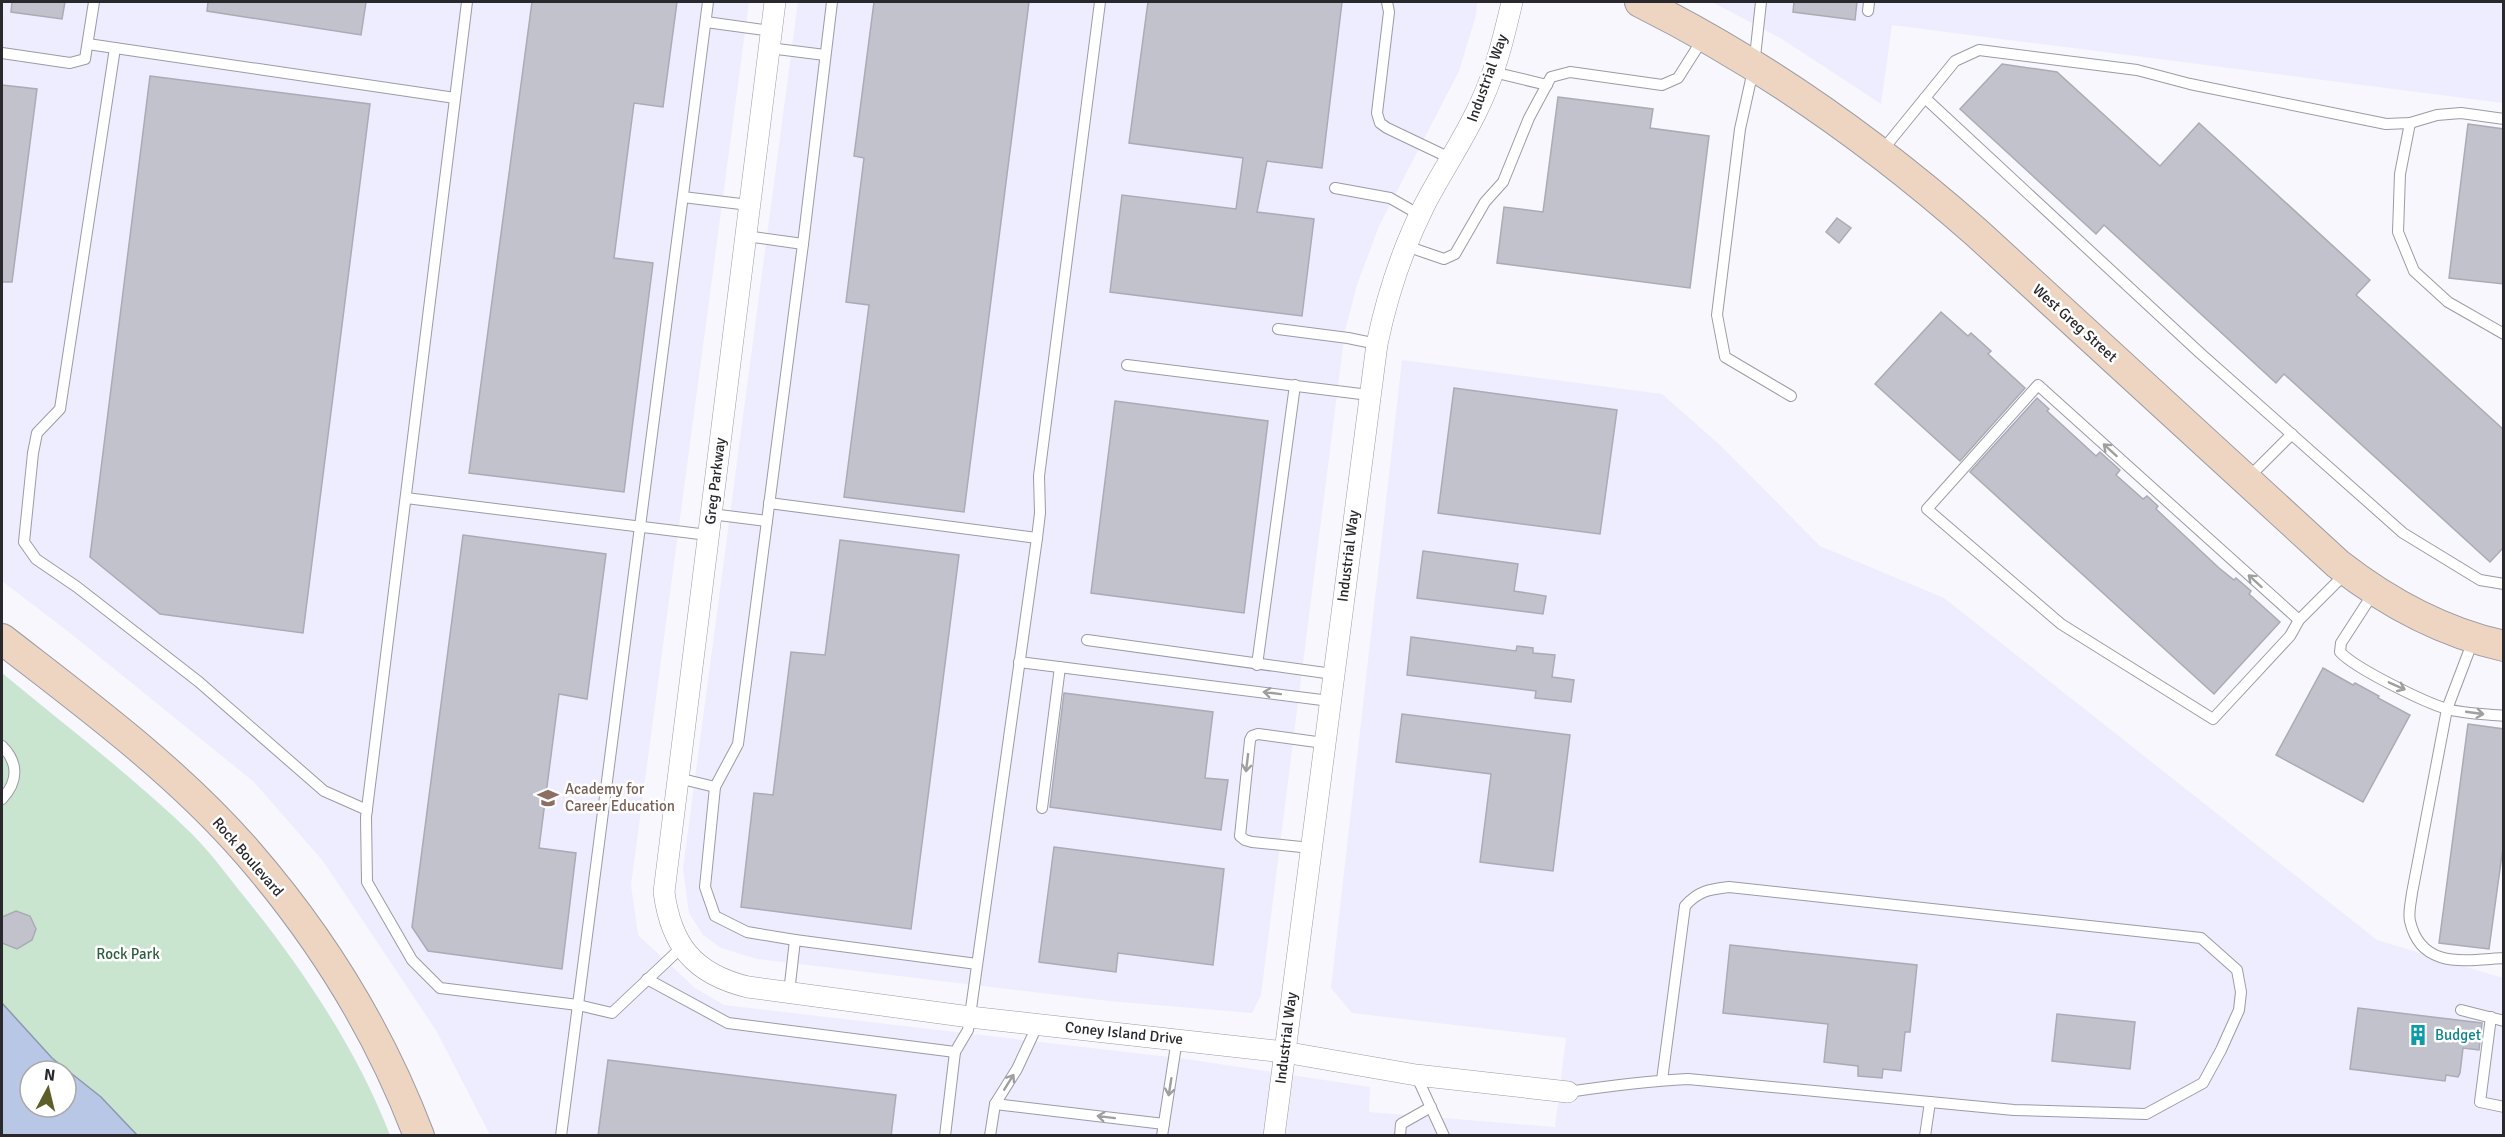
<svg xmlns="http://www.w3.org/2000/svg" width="2505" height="1137" viewBox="0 0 2505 1137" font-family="Signika,sans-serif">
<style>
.built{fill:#eeecff}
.green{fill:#c9e5d0}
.water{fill:#b8c7e5;stroke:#8d98ae;stroke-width:1.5;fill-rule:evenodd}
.building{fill:#c2c2cc;stroke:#ababb5;stroke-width:1.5}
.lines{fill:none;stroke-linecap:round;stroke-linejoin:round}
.lane-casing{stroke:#9b9ba5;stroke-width:12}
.street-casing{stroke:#9b9ba5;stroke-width:22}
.secondary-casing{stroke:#9b9ba5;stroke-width:32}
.lane{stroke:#fff;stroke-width:10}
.street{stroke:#fff;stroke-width:21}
.secondary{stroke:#edd5c1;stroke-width:30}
.oneway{stroke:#9f9fa0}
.labels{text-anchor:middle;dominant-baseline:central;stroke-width:5;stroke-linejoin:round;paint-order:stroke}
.street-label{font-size:15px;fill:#29292d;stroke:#fff}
.education-label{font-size:15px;fill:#785e54;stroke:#fff;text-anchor:start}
.park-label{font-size:15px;fill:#2c5e3d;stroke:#fff}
.culture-label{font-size:15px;fill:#0d838f;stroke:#fff;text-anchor:start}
</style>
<rect width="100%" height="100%" fill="#f7f7fd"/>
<g class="built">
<polygon points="2,2 749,2 631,885 638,935 695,988 724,1005 1186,1059 1370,1087 1369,1112 1555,1127 1566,1038 1352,1013 1331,988 1402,360 1662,394 1721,446 1820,546 1944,598 2377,940 2503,978 2503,1135 490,1135 437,1032 323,861 254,782 70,633 2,581"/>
<polygon points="798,2 1477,2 1476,15 1459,71 1379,226 1357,285 1345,331 1261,995 1252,1013 1109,1001 757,959 721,948 703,935 689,913 683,869"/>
<polygon points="1712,2 2503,2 2503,103 1892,25 1881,104 1782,39"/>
</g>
<path class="green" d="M 2,673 C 66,726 132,776 192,834 C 212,854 229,878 247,900 C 304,971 357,1050 390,1135 L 137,1135 L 101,1097 L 52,1058 L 2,1003 Z"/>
<path class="water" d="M 2,1003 L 52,1058 L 101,1097 L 137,1135 L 2,1135 ZM 30,1071 L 66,1071 L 66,1107 L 30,1107 Z"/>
<g class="building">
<polygon points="12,2 65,2 62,19 11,12"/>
<polygon points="208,2 366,2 361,35 207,11"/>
<polygon points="532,2 677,2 663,107 634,103 614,258 653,263 624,492 469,473"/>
<polygon points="874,2 1029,2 964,512 844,497 869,305 846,302 864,158 854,156"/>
<polygon points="1148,2 1342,2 1322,168 1267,161 1257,212 1314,219 1302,316 1110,292 1122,195 1236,209 1243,158 1129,143"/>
<polygon points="1794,2 1857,2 1855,20 1793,12"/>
<polygon points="2002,64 2057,72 2160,166 2199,123 2370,280 2356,295 2504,430 2504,547 2490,562 2284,374 2276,383 2104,225 2096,234 1960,109"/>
<polygon points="150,76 370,104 303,633 160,614 90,557"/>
<polygon points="2,85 37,89 12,282 2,282"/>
<polygon points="1558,97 1653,109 1650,128 1709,136 1690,288 1497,263 1504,207 1543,212"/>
<polygon points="2468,124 2504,129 2504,284 2449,278"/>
<polygon points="1837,218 1851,228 1839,243 1826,232"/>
<polygon points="1941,312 1968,336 1971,333 1991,351 1988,354 2025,388 1960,461 1875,384"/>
<polygon points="1454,388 1617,410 1600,534 1438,513"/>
<polygon points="2037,398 2049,409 2047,411 2096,456 2100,452 2120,470 2116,475 2143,499 2147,496 2158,506 2156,509 2219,568 2234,580 2236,578 2251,591 2249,594 2280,622 2214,694 1970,472"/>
<polygon points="1115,401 1268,421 1244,613 1091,593"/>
<polygon points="463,535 606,554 587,699 559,694 539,848 576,853 562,969 428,951 412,927"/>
<polygon points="840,540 959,555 911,929 741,907 754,793 773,795 791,652 825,655"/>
<polygon points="1423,551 1518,564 1514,591 1546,596 1543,614 1417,598"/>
<polygon points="1411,637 1516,651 1517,646 1533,648 1533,653 1555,655 1552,677 1574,680 1571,702 1535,698 1536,691 1407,675"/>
<polygon points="2323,668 2353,685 2355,683 2379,696 2378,698 2410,715 2363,802 2276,755"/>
<polygon points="1064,693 1213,712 1205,778 1228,780 1221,830 1050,807"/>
<polygon points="1402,714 1570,735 1553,871 1480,862 1491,774 1396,762"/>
<polygon points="2468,724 2504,729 2504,840 2489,949 2439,943"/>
<polygon points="1054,847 1224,869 1213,965 1118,953 1116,972 1039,962"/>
<polygon points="16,911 30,916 36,929 32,940 17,949 2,943 2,917"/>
<polygon points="1730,945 1917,965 1910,1032 1905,1032 1901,1071 1883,1069 1882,1078 1858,1076 1858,1066 1824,1062 1828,1024 1723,1013"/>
<polygon points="2358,1008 2482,1023 2479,1050 2463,1048 2460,1073 2458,1077 2446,1075 2445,1081 2350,1069"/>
<polygon points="2057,1014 2135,1022 2130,1069 2052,1061"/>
<polygon points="608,1060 896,1095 891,1136 598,1136"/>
</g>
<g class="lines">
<defs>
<g id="lane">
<polyline points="467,2 366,817 367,882 412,960 440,988 578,1005 612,1013 682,947"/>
<polyline points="1387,2 1389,12 1377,113 1380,123 1387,128 1452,159"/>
<polyline points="1761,2 1754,66 1740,129 1717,315 1725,357 1791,396"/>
<polyline points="1868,11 1869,2"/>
<polyline points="706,22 771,31"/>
<polyline points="88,44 455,98"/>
<polyline points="115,48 60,409 37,433 33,453 24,542 36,559 77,587 199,682 324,791 367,810"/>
<polyline points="769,48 825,55"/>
<polyline points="2,53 70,63 85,59 94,2"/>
<polyline points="1493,72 1547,85"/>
<polyline points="1925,98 2200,353 2403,533 2480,580 2504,584"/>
<polyline points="2410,123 2400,174 2398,232 2414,271 2448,302 2504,334"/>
<polyline points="1881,152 1955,61 1979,50 2137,70 2190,84 2386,124 2410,123 2437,115 2461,113 2504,119"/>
<polyline points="1335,188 1390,198 1420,215"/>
<polyline points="683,197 749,205"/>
<polyline points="746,236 803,244"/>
<polyline points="1406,246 1444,259 1455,254 1485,202 1503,182 1529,118 1551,77 1570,72 1662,85 1678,78 1704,37"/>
<polyline points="1278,329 1348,338 1377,344"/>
<polyline points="1127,365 1369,395"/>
<polyline points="2247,479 2292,434"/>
<polyline points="406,498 708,535"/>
<polyline points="769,503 1037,538"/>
<polyline points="711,514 767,521"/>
<path d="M 2374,592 L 2341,643 L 2340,652 C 2356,669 2424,702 2447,709 C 2465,714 2485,714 2504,716"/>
<polyline points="2299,620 2038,385 1927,509 2061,624 2213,719 2290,636 2299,620 2345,574"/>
<path d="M 2474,638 L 2447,709 L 2412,893 C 2411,902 2408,913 2410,921 C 2421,970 2466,960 2504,958"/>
<polyline points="1087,640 1333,674"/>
<polyline points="1019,662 1330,701"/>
<polyline points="1257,665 1295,385"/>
<path d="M 2,746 C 19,763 18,782 2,799"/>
<polyline points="678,778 715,787"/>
<polyline points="1042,808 1060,667"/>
<polyline points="1311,848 1252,842 1245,840 1240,836 1250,740 1252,736 1258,734 1324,743"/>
<polyline points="795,940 747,932 715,916 705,887 715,787 738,744 803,244 832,2"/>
<polyline points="647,979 728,1023 955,1052 968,1030 1037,538 1040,513 1039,476 1100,2"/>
<polyline points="789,993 795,940 977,964"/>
<polyline points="2461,1010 2504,1021"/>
<polyline points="2491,1017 2480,1102 2504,1107"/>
<polyline points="1416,1075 1444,1136"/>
<path d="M 1568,1092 C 1608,1086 1648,1081 1688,1079 L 2014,1110 L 2146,1114 L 2203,1083 L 2221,1050 L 2239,1010 L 2241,992 L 2237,970 L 2201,938 L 1729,887 C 1710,889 1698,891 1685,906 L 1662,1080"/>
<polyline points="995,1104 1164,1124"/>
<polyline points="561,1136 708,2"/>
<polyline points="945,1136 955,1052"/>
<polyline points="990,1136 995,1104 1017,1069 1038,1024"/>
<polyline points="1162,1136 1177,1039"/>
<polyline points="1400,1136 1401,1124 1431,1107"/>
<polyline points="1925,1136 1930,1102"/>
</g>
<g id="street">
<path d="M 775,2 L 664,892 C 671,945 694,974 748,987 L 970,1017 L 1284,1052 L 1416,1075 L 1568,1092"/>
<path d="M 1274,1136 L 1377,344 C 1387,296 1402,250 1424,206 C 1442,171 1465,138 1481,102 C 1496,70 1504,36 1512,2"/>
</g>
<g id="secondary">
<path d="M 1640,2 C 1762,63 1874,142 1977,233 L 2338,564 C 2388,603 2441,632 2504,646"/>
<path d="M 2,639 C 87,705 177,771 248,853 C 320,936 380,1033 419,1136"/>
</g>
</defs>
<use href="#lane" class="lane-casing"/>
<use href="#street" class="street-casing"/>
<use href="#secondary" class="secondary-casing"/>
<use href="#lane" class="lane"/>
<use href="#street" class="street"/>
<use href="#secondary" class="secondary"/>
</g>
<defs><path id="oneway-shaft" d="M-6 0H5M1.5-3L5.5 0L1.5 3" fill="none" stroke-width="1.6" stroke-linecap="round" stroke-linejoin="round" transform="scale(1.5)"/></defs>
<g class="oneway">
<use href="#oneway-shaft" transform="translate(2110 450) rotate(-138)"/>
<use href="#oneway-shaft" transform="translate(2255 581) rotate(-138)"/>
<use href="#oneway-shaft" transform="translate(2397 686) rotate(24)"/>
<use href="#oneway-shaft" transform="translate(1272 693) rotate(-173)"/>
<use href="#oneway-shaft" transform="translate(2475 713) rotate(8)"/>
<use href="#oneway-shaft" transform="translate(1247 763) rotate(97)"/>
<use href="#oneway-shaft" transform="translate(1009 1082) rotate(-58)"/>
<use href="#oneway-shaft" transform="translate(1170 1087) rotate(99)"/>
<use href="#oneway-shaft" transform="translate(1106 1117) rotate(-173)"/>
</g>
<defs>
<symbol id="school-bare" viewBox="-9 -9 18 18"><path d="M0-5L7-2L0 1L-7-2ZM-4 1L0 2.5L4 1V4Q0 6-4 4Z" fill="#8d6e63" stroke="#fff" stroke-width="2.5" paint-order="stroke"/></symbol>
<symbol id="building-bare" viewBox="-9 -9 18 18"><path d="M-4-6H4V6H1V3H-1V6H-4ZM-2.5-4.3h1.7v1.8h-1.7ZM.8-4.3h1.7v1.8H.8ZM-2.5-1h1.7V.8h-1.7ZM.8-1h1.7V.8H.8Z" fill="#0f9aa8" stroke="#fff" stroke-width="2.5" paint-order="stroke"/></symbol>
</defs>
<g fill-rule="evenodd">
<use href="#school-bare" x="533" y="783" width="30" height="30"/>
<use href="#building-bare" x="2403" y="1020" width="30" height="30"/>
</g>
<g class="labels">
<g class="street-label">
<text transform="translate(1487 78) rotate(-70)">Industrial Way</text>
<text transform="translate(2075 323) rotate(42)">West Greg Street</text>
<text transform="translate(715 481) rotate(-83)">Greg Parkway</text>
<text transform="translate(1348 556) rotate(-83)">Industrial Way</text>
<text transform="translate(248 857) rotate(49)">Rock Boulevard</text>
<text transform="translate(1124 1033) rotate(6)">Coney Island Drive</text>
<text transform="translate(1286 1038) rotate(-83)">Industrial Way</text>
</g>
<g class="education-label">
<text x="565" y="789">Academy for<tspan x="565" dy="17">Career Education</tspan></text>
</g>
<g class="park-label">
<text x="128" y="954">Rock Park</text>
</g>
<g class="culture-label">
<text x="2435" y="1035">Budget</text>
</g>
</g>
<rect width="2505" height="1137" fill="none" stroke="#29292d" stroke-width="6"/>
<g transform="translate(48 1089) rotate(7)"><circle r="28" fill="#ffffff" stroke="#a9a9ab" stroke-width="1.5"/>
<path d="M0-4.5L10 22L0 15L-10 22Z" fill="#5e5e2b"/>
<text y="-9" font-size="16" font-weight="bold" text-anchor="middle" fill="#29292d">N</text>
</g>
</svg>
